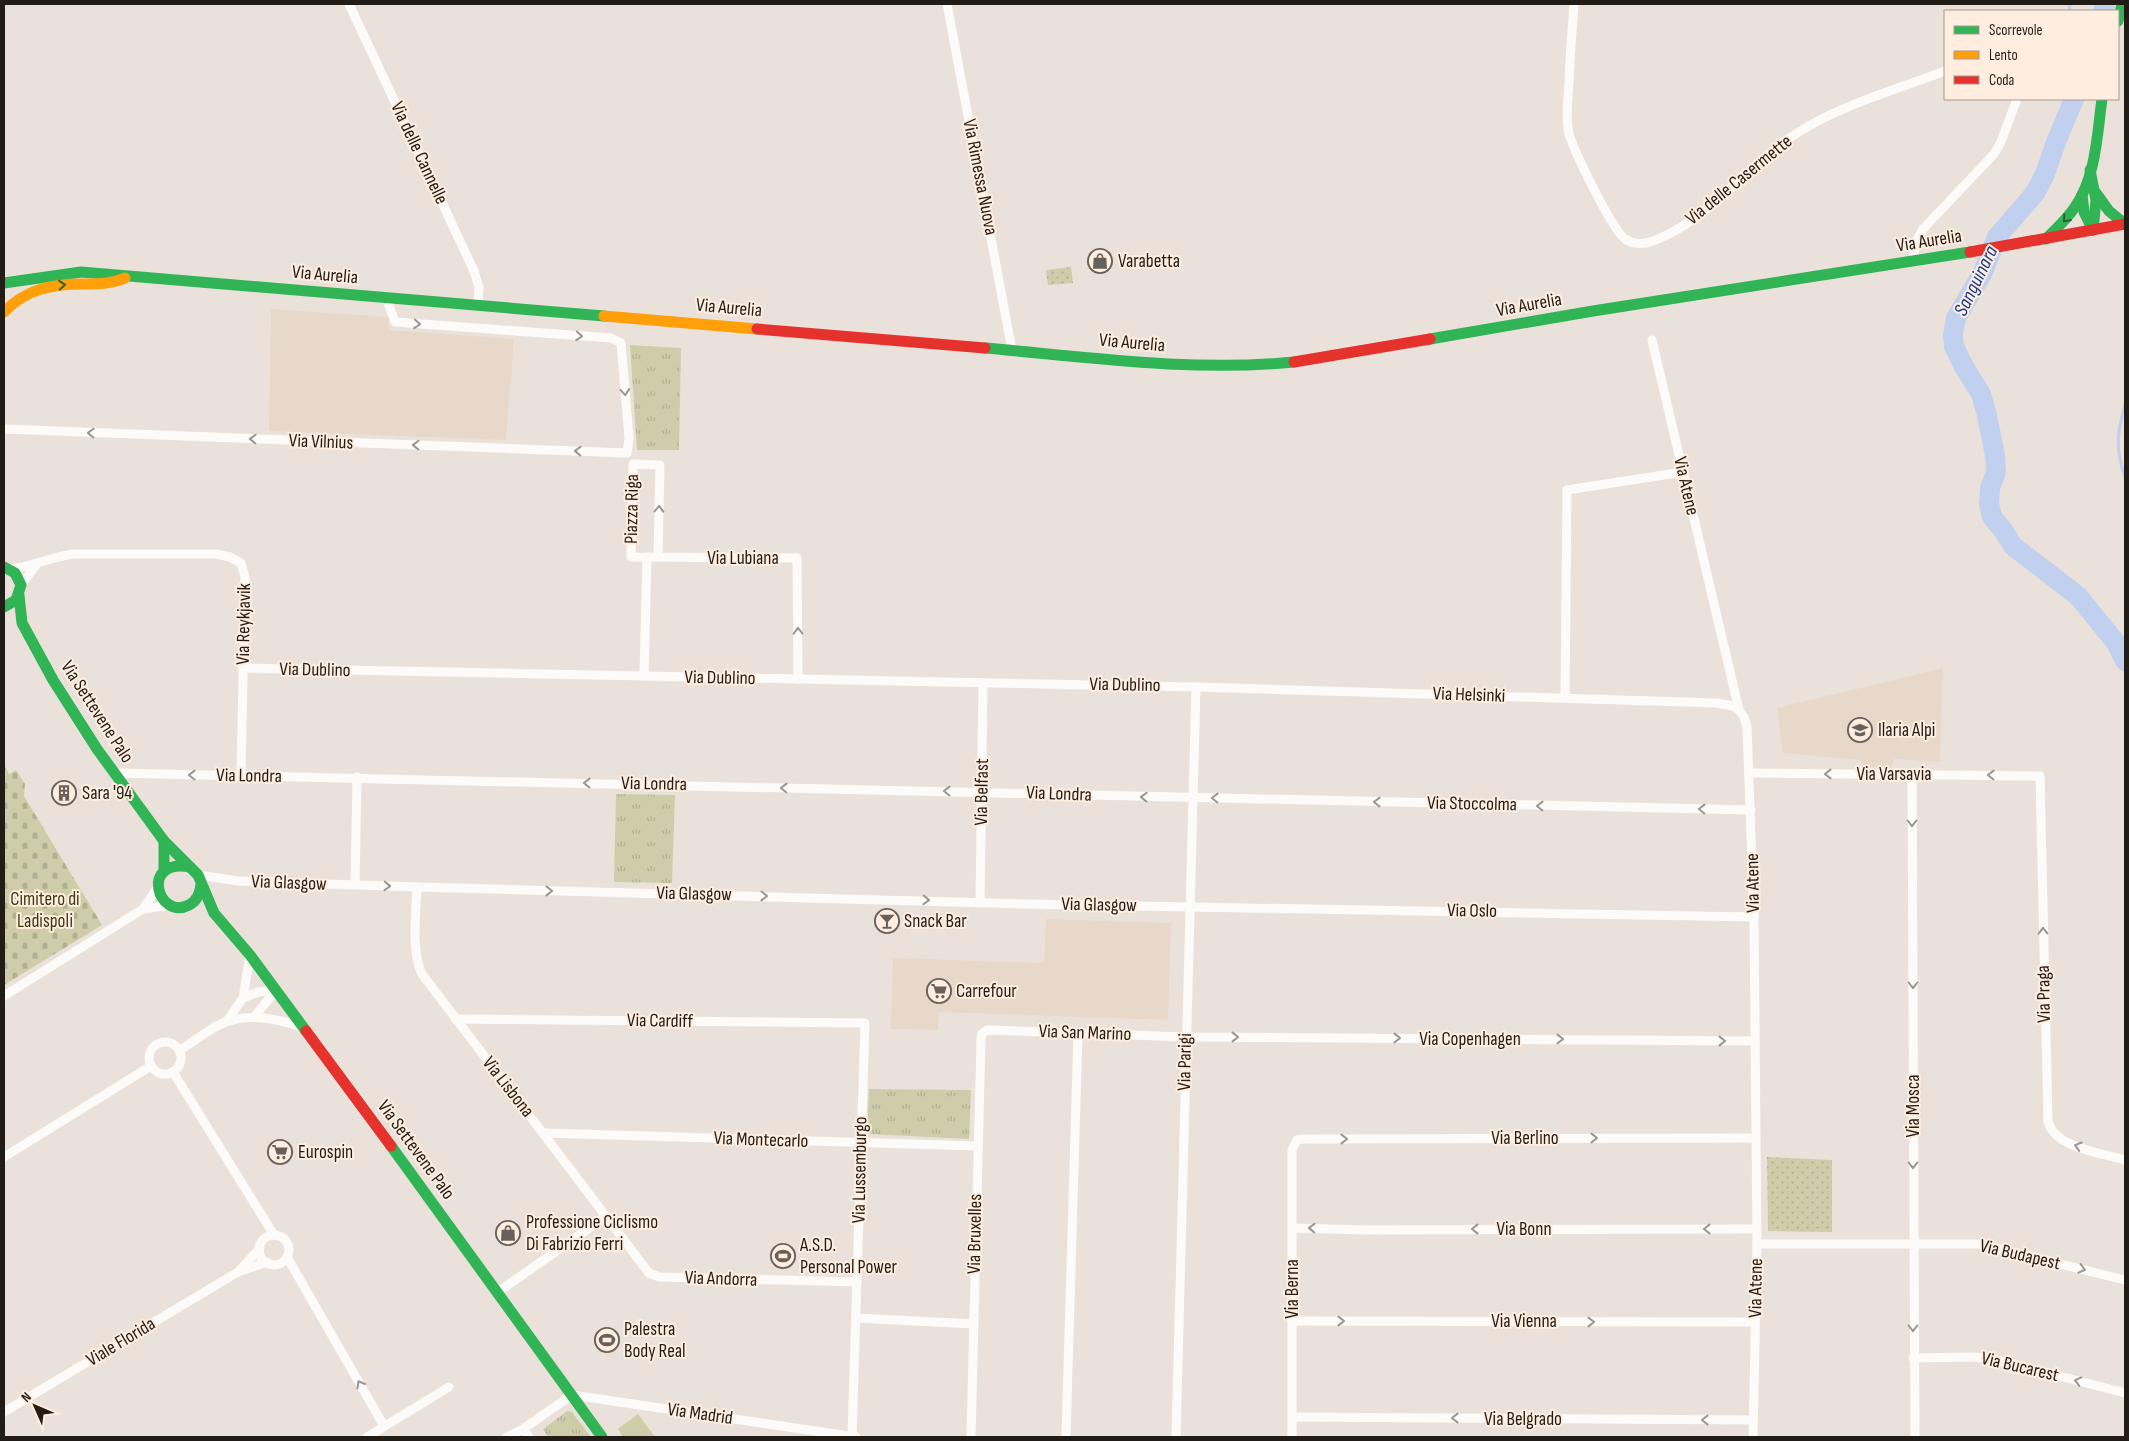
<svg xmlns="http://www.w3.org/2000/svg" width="2129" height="1441" viewBox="0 0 2129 1441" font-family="'Sofia Sans Condensed',sans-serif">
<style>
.built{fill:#e8d8ca}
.grass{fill:url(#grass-tufts)}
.cemetery{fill:url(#cemetery-stones)}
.park{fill:url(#park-dots)}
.garden{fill:#cfcda9}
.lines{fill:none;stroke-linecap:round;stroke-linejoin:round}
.stream{stroke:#c1d0ee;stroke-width:3}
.river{stroke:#c1d0ee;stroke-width:20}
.street{stroke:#fcfbf9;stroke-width:9}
.fast{stroke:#30b455;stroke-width:11}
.slow{stroke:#ff9f0a;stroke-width:11}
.jam{stroke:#e5322d;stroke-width:11}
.oneway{stroke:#286033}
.oneway2{stroke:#9a9793}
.labels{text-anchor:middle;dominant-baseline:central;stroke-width:4;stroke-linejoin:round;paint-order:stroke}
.street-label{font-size:19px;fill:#221c17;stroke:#ffeee0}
.poi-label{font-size:19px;fill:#221c17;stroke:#ffeee0;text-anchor:start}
.park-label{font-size:19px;fill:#3a3b13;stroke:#ffeee0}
.water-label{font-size:20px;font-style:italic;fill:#15398f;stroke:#ffeee0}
</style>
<defs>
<pattern id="grass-tufts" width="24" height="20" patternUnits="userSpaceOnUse" patternTransform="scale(1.25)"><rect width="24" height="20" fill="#cfcda9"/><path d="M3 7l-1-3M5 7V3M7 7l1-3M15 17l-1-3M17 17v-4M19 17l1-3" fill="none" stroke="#b1af91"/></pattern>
<pattern id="cemetery-stones" width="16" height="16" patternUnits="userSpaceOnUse" patternTransform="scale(1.25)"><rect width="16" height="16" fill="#cfcda9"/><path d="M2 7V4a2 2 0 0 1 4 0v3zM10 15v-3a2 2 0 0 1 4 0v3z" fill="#b1af91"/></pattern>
<pattern id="park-dots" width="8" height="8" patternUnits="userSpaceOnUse" patternTransform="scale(1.25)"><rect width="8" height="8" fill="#cfcda9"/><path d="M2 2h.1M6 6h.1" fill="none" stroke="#b1af91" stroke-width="1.8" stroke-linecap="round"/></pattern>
</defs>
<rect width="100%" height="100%" fill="#eae2da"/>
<g class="built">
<polygon points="271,309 389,317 389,330 514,339 506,440 269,431"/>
<polygon points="1943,668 1940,762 1894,759 1890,769 1863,766 1860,760 1783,753 1777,708"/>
<polygon points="1046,919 1171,923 1168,1020 939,1012 938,1030 891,1029 893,958 1044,963"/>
</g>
<g class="grass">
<polygon points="630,345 681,348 679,450 637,450"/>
<polygon points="616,794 675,795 672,883 614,882"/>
<polygon points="869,1089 971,1090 969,1139 867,1134"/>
<polygon points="567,1411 572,1412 591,1437 548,1437 543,1429"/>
</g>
<polygon class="cemetery" points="4,765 9,774 16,770 25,784 24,796 102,925 4,985"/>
<g class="park">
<polygon points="1071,267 1073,283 1048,285 1046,270"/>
<polygon points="1767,1157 1832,1160 1832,1232 1768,1231"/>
</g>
<polygon class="garden" points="638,1414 655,1437 623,1437 618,1429"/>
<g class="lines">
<g class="stream">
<polyline points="2069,4 2070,11"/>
<path d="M 2125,405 C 2117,433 2115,449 2125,477"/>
</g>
<g class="river">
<polyline points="2103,11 2105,4"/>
<polyline points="2074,99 2056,142 2045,174 2035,193 1997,237 1983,272 1956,318 1953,335 1954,346 1964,367 1981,394 1987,415 1995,456 1996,472 1990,488 1989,504 1992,517 2003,530 2013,546 2078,596 2117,644 2125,661"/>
</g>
<g class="street">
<polyline points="349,4 474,271 479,287 478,304"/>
<polyline points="947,4 1012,350"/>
<path d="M 1574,4 C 1572,30 1570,57 1569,83 C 1568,98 1566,113 1568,129 C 1571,147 1612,229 1625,239 C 1635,246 1647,244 1658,239 C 1714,216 1748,163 1799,132 C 1841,105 1898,89 1945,71"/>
<polyline points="1913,261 1916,242 1923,229 1994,154 2000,144 2017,99"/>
<polyline points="386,297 395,322 611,338 621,343 629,438 627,453"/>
<polyline points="1652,340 1739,710 1744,717 1747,727 1754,917 1757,1244 1753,1437"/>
<polyline points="4,429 627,453"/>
<polyline points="658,557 660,465 633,464 631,557 797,558 798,679"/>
<path d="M 10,569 C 32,567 51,557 73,554 L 216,554 L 230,557 L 241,563 L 245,577 L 241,775"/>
<polyline points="21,585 36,565"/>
<polyline points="243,668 1196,687 1717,703 1733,706 1739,710"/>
<polyline points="644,676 647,557"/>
<polyline points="1565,698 1567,490 1683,472"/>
<polyline points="116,773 1751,810"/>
<path d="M 1749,773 L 2040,776 L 2048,1121 C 2054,1148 2102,1153 2125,1160"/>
<polyline points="1912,774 1915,1437"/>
<polyline points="198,875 238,881 417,887 1025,904 1754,917"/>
<polyline points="355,885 357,777"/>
<path d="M 417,887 C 416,911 411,953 422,974 L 649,1273 L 659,1277 L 857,1282"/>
<polyline points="980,902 983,683"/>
<polyline points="143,909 170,905"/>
<polyline points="4,996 143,909 158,887"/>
<polyline points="243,998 258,992 276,990"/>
<polyline points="254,1017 276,990"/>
<polyline points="455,1019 865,1023 852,1436"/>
<polyline points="227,1021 243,998 250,955"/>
<circle cx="165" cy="1058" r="16"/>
<path d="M 179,1051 C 192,1043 215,1024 229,1021 C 254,1013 280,1019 304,1028"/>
<polyline points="173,1072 274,1235"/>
<polyline points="544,1133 977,1146"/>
<polyline points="4,1157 151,1066"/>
<polyline points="1292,1228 1366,1230 1756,1229"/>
<circle cx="274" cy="1250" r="15"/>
<polyline points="1757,1244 1979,1244 2125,1280"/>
<polyline points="287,1257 384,1426"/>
<polyline points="240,1270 260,1248"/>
<polyline points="498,1292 605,1217"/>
<polyline points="856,1318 974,1324"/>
<polyline points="1292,1321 1755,1322"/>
<polyline points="1913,1358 1970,1357 1990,1358 2125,1393"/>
<polyline points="4,1412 238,1272 267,1262"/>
<polyline points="1292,1417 1753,1420"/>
<polyline points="523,1429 529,1437"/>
<polyline points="367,1437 449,1387"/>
<polyline points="507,1437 523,1429 572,1395 856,1437"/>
<polyline points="971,1437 981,1039 982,1034 987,1030 1186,1037 1754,1041"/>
<polyline points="1066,1437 1078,1033"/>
<polyline points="1176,1437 1196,687"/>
<polyline points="1292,1437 1292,1150 1297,1140 1303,1139 1756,1138"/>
</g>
<g class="fast">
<polyline points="2118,21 2122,4"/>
<polyline points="2090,170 2096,200 2093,230"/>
<polyline points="2096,193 2109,211 2125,224"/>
<polyline points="2082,195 2084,212 2093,230"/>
<path d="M 2046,239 C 2056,229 2067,219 2075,207 C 2096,177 2097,135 2102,99"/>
<polyline points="4,283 81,272 604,316"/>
<polyline points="1430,339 1593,311 1970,252"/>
<path d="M 985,348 C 1087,357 1192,372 1294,362"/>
<polyline points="4,567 15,573 21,585 16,600 4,607"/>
<polyline points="19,595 22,623 53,680 97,749 164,841 198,875 214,913 250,955 306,1031"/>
<polyline points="164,841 164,871"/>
<path d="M 190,867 C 139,858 158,921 189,905 C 197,901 200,893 201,885"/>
<polyline points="391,1146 602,1437"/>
</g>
<g class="slow">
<path d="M 4,312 C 26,289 52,284 83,284 C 98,284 111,284 125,278"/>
<polyline points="604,316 757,329"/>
</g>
<g class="jam">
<polyline points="1970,252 2125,224"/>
<polyline points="757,329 985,348"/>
<polyline points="1294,362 1430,339"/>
<polyline points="306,1031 391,1146"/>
</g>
</g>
<defs><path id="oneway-chevron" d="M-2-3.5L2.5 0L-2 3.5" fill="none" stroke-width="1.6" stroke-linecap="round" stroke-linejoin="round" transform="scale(1.25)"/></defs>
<g class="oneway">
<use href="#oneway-chevron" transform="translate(2066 219) rotate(131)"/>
<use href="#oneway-chevron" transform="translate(62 285) rotate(-4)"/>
</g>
<g class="oneway2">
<use href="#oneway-chevron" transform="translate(417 324) rotate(4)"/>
<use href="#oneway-chevron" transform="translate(579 336) rotate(4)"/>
<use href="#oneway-chevron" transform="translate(625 392) rotate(85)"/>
<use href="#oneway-chevron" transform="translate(91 433) rotate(-178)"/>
<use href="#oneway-chevron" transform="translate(253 439) rotate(-178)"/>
<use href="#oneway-chevron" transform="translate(416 445) rotate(-178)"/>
<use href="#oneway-chevron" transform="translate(578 451) rotate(-178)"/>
<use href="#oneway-chevron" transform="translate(659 509) rotate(-89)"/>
<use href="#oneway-chevron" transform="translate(798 631) rotate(-91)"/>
<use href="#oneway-chevron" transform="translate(1828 774) rotate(-180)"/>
<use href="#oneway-chevron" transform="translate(192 775) rotate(-179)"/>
<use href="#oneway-chevron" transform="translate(1991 775) rotate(-179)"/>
<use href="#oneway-chevron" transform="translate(587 783) rotate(-179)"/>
<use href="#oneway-chevron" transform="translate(784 788) rotate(-179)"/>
<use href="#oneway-chevron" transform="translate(947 791) rotate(-179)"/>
<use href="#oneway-chevron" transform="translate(1144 797) rotate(-178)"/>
<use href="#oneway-chevron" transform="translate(1215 798) rotate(-179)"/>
<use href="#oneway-chevron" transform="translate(1377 802) rotate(-179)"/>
<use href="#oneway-chevron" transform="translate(1540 806) rotate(-179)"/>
<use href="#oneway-chevron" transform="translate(1702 809) rotate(-179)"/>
<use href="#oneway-chevron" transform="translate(1912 823) rotate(90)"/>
<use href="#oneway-chevron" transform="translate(387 886) rotate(2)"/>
<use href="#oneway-chevron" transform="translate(549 891) rotate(1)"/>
<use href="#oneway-chevron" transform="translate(764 896) rotate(1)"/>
<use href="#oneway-chevron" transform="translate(926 900) rotate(2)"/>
<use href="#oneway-chevron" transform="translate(2043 931) rotate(-91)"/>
<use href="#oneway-chevron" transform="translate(1913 985) rotate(90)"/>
<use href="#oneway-chevron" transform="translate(1235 1037)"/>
<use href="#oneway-chevron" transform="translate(1397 1038)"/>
<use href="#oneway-chevron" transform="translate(1560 1039)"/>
<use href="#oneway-chevron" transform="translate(1722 1041)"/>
<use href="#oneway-chevron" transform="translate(1594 1138)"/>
<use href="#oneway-chevron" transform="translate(1344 1139)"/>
<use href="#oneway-chevron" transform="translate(2078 1146) rotate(-163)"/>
<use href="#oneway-chevron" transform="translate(1913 1165) rotate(90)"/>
<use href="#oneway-chevron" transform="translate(1312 1228) rotate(-178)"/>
<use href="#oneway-chevron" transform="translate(1475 1229) rotate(180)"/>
<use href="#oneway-chevron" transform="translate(1707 1229) rotate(180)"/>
<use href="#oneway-chevron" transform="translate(2082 1269) rotate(14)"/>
<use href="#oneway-chevron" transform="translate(1341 1321)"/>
<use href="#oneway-chevron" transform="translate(1591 1322)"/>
<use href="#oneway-chevron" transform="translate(1913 1328) rotate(90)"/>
<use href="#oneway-chevron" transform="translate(2078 1381) rotate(-165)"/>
<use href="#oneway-chevron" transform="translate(360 1384) rotate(-120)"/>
<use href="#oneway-chevron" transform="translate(1455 1418) rotate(-180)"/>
<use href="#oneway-chevron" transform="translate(1705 1420) rotate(-180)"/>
</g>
<defs>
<symbol id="shop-ring" viewBox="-11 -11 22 22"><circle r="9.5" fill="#ffeee0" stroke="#68615b" stroke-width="1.5"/><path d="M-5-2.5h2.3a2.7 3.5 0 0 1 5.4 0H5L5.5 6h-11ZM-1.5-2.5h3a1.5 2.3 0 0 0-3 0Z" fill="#68615b"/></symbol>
<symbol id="school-ring" viewBox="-11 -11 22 22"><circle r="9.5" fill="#ffeee0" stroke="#68615b" stroke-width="1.5"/><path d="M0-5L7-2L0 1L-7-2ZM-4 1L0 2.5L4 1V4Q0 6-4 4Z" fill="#68615b"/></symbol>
<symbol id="building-ring" viewBox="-11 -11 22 22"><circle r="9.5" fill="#ffeee0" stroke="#68615b" stroke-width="1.5"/><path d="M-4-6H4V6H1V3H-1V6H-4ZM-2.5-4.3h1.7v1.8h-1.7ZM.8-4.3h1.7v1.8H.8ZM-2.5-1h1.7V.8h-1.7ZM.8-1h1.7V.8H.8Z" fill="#68615b"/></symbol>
<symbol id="bar-ring" viewBox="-11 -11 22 22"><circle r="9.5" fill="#ffeee0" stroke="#68615b" stroke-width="1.5"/><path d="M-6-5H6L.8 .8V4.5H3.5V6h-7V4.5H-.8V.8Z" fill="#68615b"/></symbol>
<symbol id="supermarket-ring" viewBox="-11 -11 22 22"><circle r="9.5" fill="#ffeee0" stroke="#68615b" stroke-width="1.5"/><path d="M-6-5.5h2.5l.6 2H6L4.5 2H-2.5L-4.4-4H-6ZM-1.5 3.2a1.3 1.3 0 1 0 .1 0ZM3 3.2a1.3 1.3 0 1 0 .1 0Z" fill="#68615b"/></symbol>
<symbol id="stadium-ring" viewBox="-11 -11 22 22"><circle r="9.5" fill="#ffeee0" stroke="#68615b" stroke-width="1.5"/><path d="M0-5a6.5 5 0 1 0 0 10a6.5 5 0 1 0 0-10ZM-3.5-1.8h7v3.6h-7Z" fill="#68615b"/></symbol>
</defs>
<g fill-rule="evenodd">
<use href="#shop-ring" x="1086" y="247" width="28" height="28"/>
<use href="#school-ring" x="1846" y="716" width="28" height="28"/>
<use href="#building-ring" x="50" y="779" width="28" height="28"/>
<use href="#bar-ring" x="873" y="907" width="28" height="28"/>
<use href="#supermarket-ring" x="925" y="977" width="28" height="28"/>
<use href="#supermarket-ring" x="266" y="1138" width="28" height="28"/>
<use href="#shop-ring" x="494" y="1219" width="28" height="28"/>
<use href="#stadium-ring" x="769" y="1242" width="28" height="28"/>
<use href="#stadium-ring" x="593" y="1326" width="28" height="28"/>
</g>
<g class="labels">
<g class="street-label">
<text transform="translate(419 153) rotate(65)">Via delle Cannelle</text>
<text transform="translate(980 177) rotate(79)">Via Rimessa Nuova</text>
<text transform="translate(1739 180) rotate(-39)">Via delle Casermette</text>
<text transform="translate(1929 241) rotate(-9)">Via Aurelia</text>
<text transform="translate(325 275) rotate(5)">Via Aurelia</text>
<text transform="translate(1529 305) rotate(-10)">Via Aurelia</text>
<text transform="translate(729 308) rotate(5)">Via Aurelia</text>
<text transform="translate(1132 343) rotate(5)">Via Aurelia</text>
<text transform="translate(321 442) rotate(2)">Via Vilnius</text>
<text transform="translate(1686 486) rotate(77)">Via Atene</text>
<text transform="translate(632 509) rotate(-89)">Piazza Riga</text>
<text x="743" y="558">Via Lubiana</text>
<text transform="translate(244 624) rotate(-89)">Via Reykjavik</text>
<text transform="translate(315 670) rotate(1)">Via Dublino</text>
<text transform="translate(720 678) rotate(1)">Via Dublino</text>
<text transform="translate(1125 685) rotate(1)">Via Dublino</text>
<text transform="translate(1469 695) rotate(2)">Via Helsinki</text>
<text transform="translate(97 712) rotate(57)">Via Settevene Palo</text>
<text x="1894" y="774">Via Varsavia</text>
<text transform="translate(249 776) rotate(1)">Via Londra</text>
<text transform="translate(654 784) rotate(1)">Via Londra</text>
<text transform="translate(982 792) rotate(-89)">Via Belfast</text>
<text transform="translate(1059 794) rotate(2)">Via Londra</text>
<text transform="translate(1472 804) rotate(1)">Via Stoccolma</text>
<text transform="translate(289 883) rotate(2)">Via Glasgow</text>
<text transform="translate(1753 883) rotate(-91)">Via Atene</text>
<text transform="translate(694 894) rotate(1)">Via Glasgow</text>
<text transform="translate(1099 905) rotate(1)">Via Glasgow</text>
<text transform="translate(1472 911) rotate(1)">Via Oslo</text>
<text transform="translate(2044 994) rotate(-91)">Via Praga</text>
<text transform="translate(660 1021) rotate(1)">Via Cardiff</text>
<text transform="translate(1085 1033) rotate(2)">Via San Marino</text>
<text x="1470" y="1039">Via Copenhagen</text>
<text transform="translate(1185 1062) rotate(-89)">Via Parigi</text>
<text transform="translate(508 1087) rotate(52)">Via Lisbona</text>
<text transform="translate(1913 1106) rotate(-90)">Via Mosca</text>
<text x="1525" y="1138">Via Berlino</text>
<text transform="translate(761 1140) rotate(2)">Via Montecarlo</text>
<text transform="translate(416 1150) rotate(54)">Via Settevene Palo</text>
<text transform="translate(860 1170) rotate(-89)">Via Lussemburgo</text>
<text x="1524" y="1229">Via Bonn</text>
<text transform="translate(975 1234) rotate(-89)">Via Bruxelles</text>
<text transform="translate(2020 1255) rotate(13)">Via Budapest</text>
<text transform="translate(721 1279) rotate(2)">Via Andorra</text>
<text transform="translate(1756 1288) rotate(-89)">Via Atene</text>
<text transform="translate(1292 1289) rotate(-90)">Via Berna</text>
<text x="1524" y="1321">Via Vienna</text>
<text transform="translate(121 1342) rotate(-31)">Viale Florida</text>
<text transform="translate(2020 1367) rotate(13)">Via Bucarest</text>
<text transform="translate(700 1414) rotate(8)">Via Madrid</text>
<text x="1523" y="1419">Via Belgrado</text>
</g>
<g class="poi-label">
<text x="1118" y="261">Varabetta</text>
<text x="1878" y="730">Ilaria Alpi</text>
<text x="82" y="793">Sara '94</text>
<text x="904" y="921">Snack Bar</text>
<text x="956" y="991">Carrefour</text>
<text x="298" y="1152">Eurospin</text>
<text x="526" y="1222">Professione Ciclismo<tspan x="526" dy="22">Di Fabrizio Ferri</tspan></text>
<text x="800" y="1245">A.S.D.<tspan x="800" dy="22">Personal Power</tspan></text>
<text x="624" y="1329">Palestra<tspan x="624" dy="22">Body Real</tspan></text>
</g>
<g class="park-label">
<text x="45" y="899">Cimitero di<tspan x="45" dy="22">Ladispoli</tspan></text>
</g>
<g class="water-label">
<text transform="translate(1976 281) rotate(-64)">Sanguinara</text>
</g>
</g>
<rect width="2129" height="1441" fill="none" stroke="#221c17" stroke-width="10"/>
<rect x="1944" y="10" width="175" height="90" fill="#ffeee0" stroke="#a79a90"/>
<rect x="1954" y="26" width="25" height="8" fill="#30b455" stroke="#a79a90"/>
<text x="1989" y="35" font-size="15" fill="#221c17">Scorrevole</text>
<rect x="1954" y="51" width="25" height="8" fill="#ff9f0a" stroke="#a79a90"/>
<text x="1989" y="60" font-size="15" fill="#221c17">Lento</text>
<rect x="1954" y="76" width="25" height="8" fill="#e5322d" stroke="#a79a90"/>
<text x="1989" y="85" font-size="15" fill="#221c17">Coda</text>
<g transform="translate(35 1406) rotate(315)" stroke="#ffeee0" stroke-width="4" paint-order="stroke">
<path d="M0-4L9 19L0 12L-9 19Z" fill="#221c17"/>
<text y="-8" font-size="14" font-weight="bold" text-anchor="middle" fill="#221c17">N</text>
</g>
</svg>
